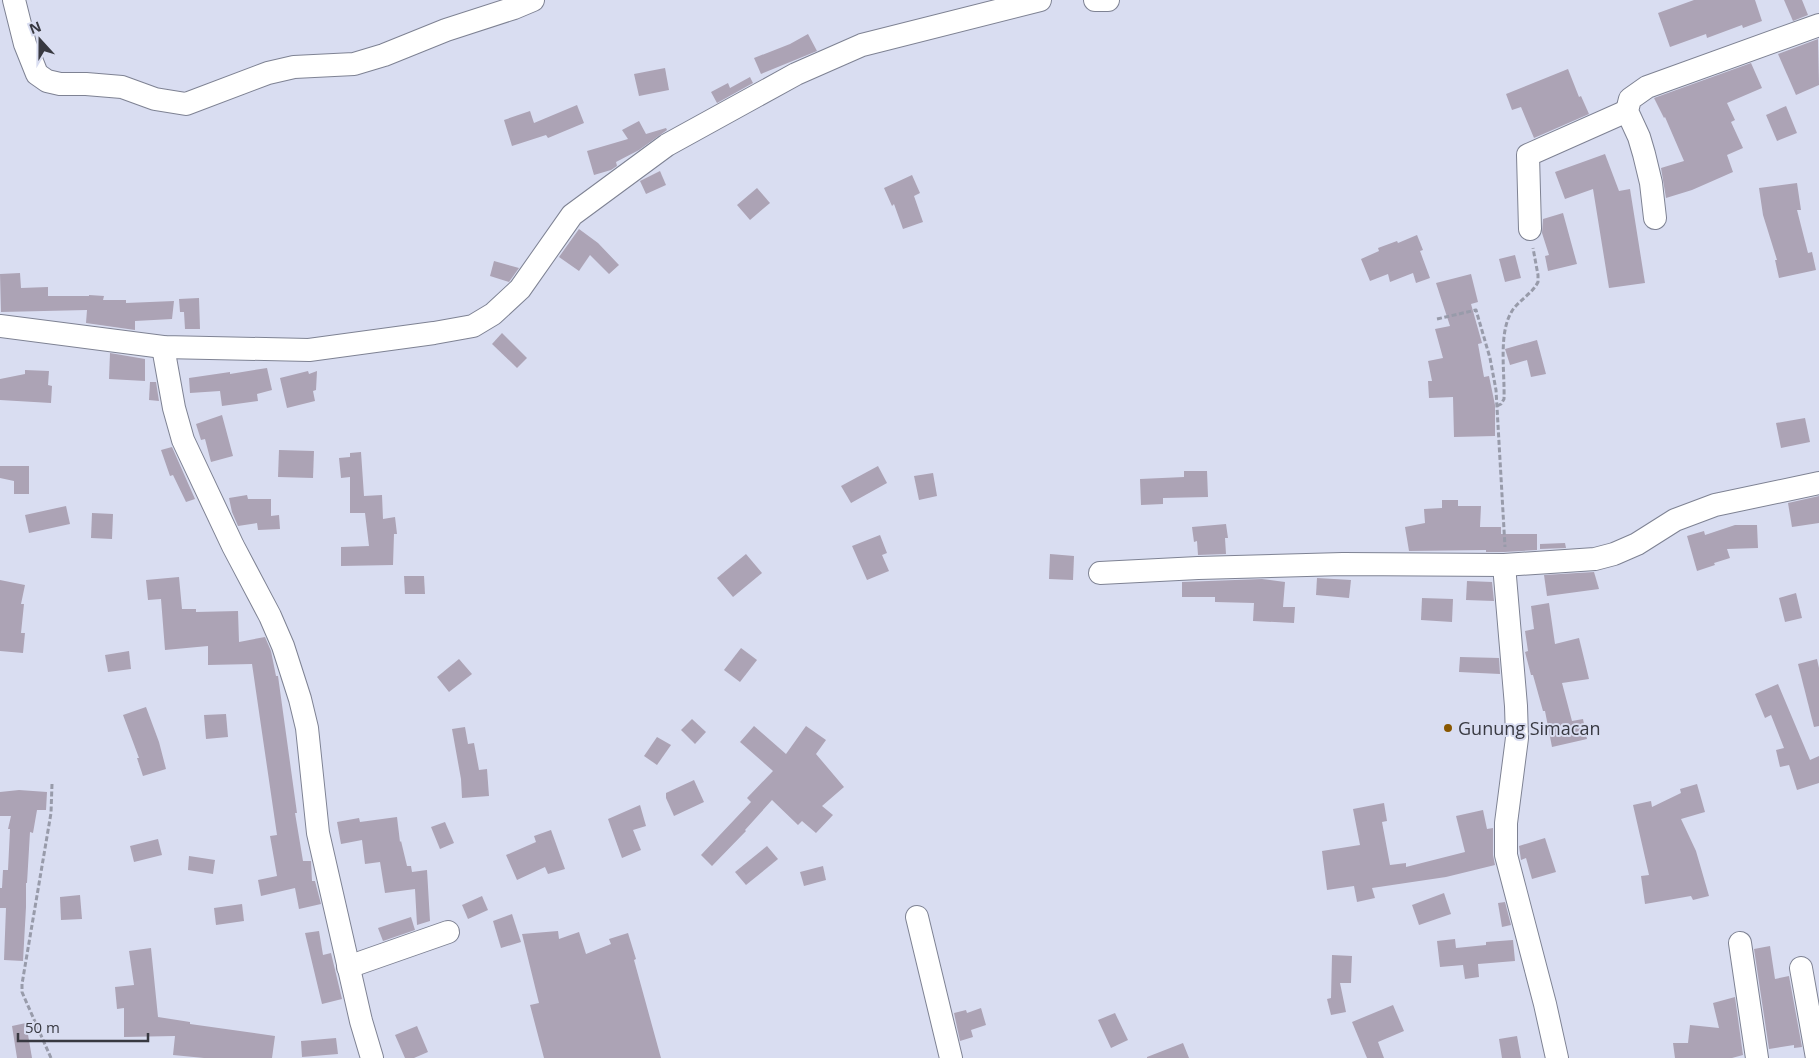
<svg xmlns="http://www.w3.org/2000/svg" width="1819" height="1058" viewBox="0 0 1819 1058" font-family="'Open Sans',sans-serif">
<style>
.building{fill:#aca3b5}
.lines{fill:none;stroke-linecap:round;stroke-linejoin:round}
.minor-casing{stroke:#7e8293;stroke-width:24}
.path{stroke:#989baa;stroke-width:3;stroke-dasharray:5 2.5;stroke-linecap:butt}
.minor{stroke:#fff;stroke-width:22}
.poi-dot{fill:#895700;stroke:#d9ddf1;stroke-width:2}
.labels{text-anchor:middle;dominant-baseline:central;stroke-width:4;stroke-linejoin:round;paint-order:stroke}
.poi-label{font-size:18px;fill:#383941;stroke:#d9ddf1;text-anchor:start}
</style>
<rect width="100%" height="100%" fill="#d9ddf1"/>
<g class="building">
<polygon points="1694,0 1755,0 1762,21 1743,28 1742,25 1707,38 1706,34 1670,47 1658,13"/>
<polygon points="1784,0 1802,0 1808,15 1793,21"/>
<polygon points="808,34 817,51 761,74 754,58 790,44"/>
<polygon points="1818,39 1819,85 1796,95 1778,54"/>
<polygon points="1751,63 1762,88 1727,103 1735,120 1731,122 1743,148 1727,155 1733,172 1692,190 1666,198 1661,168 1684,161 1665,117 1664,118 1654,98"/>
<polygon points="665,68 669,90 639,96 634,74"/>
<polygon points="1568,69 1579,97 1581,96 1589,114 1534,138 1521,107 1512,110 1506,94"/>
<polygon points="750,77 753,83 717,103 711,92 728,83 730,88"/>
<polygon points="577,105 584,123 548,138 546,135 512,146 504,120 530,111 534,123"/>
<polygon points="1786,106 1797,133 1777,141 1766,115"/>
<polygon points="639,121 646,134 666,128 667,130 639,150 616,162 617,166 611,170 594,175 587,151 628,139 622,130"/>
<polygon points="1605,154 1619,191 1630,189 1645,283 1609,288 1593,189 1565,199 1555,172"/>
<polygon points="660,171 666,185 646,194 640,181"/>
<polygon points="912,175 920,193 914,196 923,222 903,229 894,204 892,206 884,188"/>
<polygon points="1797,183 1801,210 1797,210 1808,253 1812,252 1816,270 1779,278 1775,260 1777,260 1763,215 1759,188"/>
<polygon points="757,188 770,203 750,220 737,205"/>
<polygon points="1563,213 1577,264 1548,271 1545,256 1549,255 1542,233 1543,219"/>
<polygon points="579,229 598,243 619,265 609,274 590,255 579,271 559,257"/>
<polygon points="1417,235 1423,250 1420,251 1430,278 1416,283 1413,273 1390,282 1388,274 1370,281 1361,259 1379,251 1378,248 1397,241 1398,243"/>
<polygon points="1515,255 1521,278 1505,282 1499,259"/>
<polygon points="494,261 519,268 509,282 490,276"/>
<polygon points="20,273 21,288 48,287 48,296 89,296 89,295 104,296 103,300 126,300 126,303 174,301 172,319 135,321 135,330 86,323 87,310 1,312 0,274"/>
<polygon points="1471,274 1478,302 1471,304 1482,343 1478,344 1484,377 1489,376 1495,405 1495,436 1454,437 1453,397 1429,398 1428,381 1432,381 1428,361 1443,358 1435,329 1450,326 1436,283"/>
<polygon points="199,298 200,329 185,329 184,312 180,312 179,299"/>
<polygon points="502,333 527,358 517,368 492,344"/>
<polygon points="1537,340 1546,374 1531,377 1527,360 1510,365 1505,349"/>
<polygon points="110,353 145,359 145,381 109,379"/>
<polygon points="267,368 272,390 257,394 258,401 222,406 220,391 190,393 189,378 230,372 230,374"/>
<polygon points="25,370 49,371 48,385 52,386 51,403 0,400 0,379 25,374"/>
<polygon points="308,371 309,374 317,371 316,390 313,391 315,401 287,408 280,378"/>
<polygon points="150,382 156,382 159,401 149,400"/>
<polygon points="222,415 233,456 211,462 205,439 201,440 196,424"/>
<polygon points="1805,418 1810,442 1781,448 1776,423"/>
<polygon points="172,447 195,499 186,502 173,475 170,476 161,450"/>
<polygon points="279,450 314,451 313,478 278,477"/>
<polygon points="361,452 364,496 382,495 383,519 395,517 397,534 394,534 393,565 341,566 341,547 369,546 365,513 350,513 350,477 341,478 339,458 350,457 350,453"/>
<polygon points="0,466 29,466 29,494 14,494 14,481 0,478"/>
<polygon points="878,466 887,483 851,503 841,486"/>
<polygon points="1184,471 1207,471 1208,497 1163,498 1163,504 1141,505 1140,479 1184,477"/>
<polygon points="933,473 937,496 919,500 914,476"/>
<polygon points="247,495 248,499 271,499 271,516 279,515 280,529 258,530 257,523 238,526 232,512 229,498"/>
<polygon points="1819,496 1819,523 1792,527 1788,503"/>
<polygon points="1442,500 1458,500 1458,506 1481,506 1480,527 1501,527 1501,534 1537,534 1537,550 1504,552 1486,552 1486,550 1409,551 1405,527 1425,523 1424,509 1442,508"/>
<polygon points="66,506 70,524 29,533 25,515"/>
<polygon points="92,513 113,514 112,539 91,538"/>
<polygon points="1226,524 1228,538 1225,538 1226,554 1198,555 1197,541 1194,542 1192,527"/>
<polygon points="1735,525 1757,525 1758,548 1727,549 1730,558 1714,563 1715,565 1697,571 1687,536 1704,531 1705,535"/>
<polygon points="880,535 887,553 882,555 889,571 867,580 852,546"/>
<polygon points="1565,543 1566,548 1540,549 1540,544"/>
<polygon points="746,554 762,573 733,597 717,578"/>
<polygon points="1050,554 1074,556 1073,580 1049,579"/>
<polygon points="1594,572 1599,589 1547,596 1544,575"/>
<polygon points="404,576 424,576 425,594 405,594"/>
<polygon points="179,577 182,609 196,609 196,612 238,611 239,642 265,637 271,651 276,676 278,676 297,813 295,813 303,861 311,861 312,881 315,881 321,904 299,909 295,888 261,896 258,880 277,876 270,836 277,835 252,664 208,665 208,646 165,650 161,599 148,600 146,580"/>
<polygon points="1317,578 1351,580 1349,598 1316,595"/>
<polygon points="1262,579 1285,582 1283,607 1295,607 1294,623 1253,621 1254,603 1215,602 1215,597 1182,597 1182,582"/>
<polygon points="0,580 25,585 21,604 24,604 21,633 25,633 23,653 0,651"/>
<polygon points="1467,581 1492,582 1494,601 1466,600"/>
<polygon points="1796,593 1802,618 1785,622 1779,598"/>
<polygon points="1422,598 1453,599 1452,622 1421,620"/>
<polygon points="1549,603 1555,644 1579,638 1589,679 1562,683 1572,721 1583,719 1587,739 1552,747 1545,711 1543,711 1533,675 1531,675 1525,652 1528,651 1525,631 1534,629 1531,606"/>
<polygon points="741,648 757,660 740,682 724,670"/>
<polygon points="129,651 131,669 108,672 105,655"/>
<polygon points="1460,657 1499,658 1500,674 1459,672"/>
<polygon points="459,659 472,674 449,692 437,677"/>
<polygon points="1817,659 1819,668 1819,726 1814,727 1798,664"/>
<polygon points="1778,684 1810,760 1819,756 1819,783 1797,790 1789,765 1780,767 1776,750 1784,748 1771,715 1765,718 1755,694"/>
<polygon points="146,707 159,742 166,769 143,776 137,758 139,758 123,715"/>
<polygon points="226,714 228,737 206,739 204,715"/>
<polygon points="692,719 706,732 695,744 681,730"/>
<polygon points="754,726 786,754 806,726 826,740 816,754 844,787 822,806 833,815 816,833 802,821 798,825 772,800 745,830 746,831 712,866 701,855 751,802 747,798 773,771 740,742"/>
<polygon points="465,727 468,744 474,743 479,770 487,769 489,796 462,798 461,779 452,729"/>
<polygon points="657,737 671,745 657,765 644,756"/>
<polygon points="694,780 704,802 674,816 666,798 666,793"/>
<polygon points="1697,784 1705,812 1681,819 1696,851 1709,896 1693,900 1691,896 1645,904 1641,876 1649,875 1633,805 1651,801 1652,807 1681,793 1680,789"/>
<polygon points="19,790 47,792 46,810 37,810 33,833 30,832 27,883 26,883 26,907 23,961 4,960 6,908 0,908 0,888 2,888 3,870 8,870 10,829 8,829 11,816 0,816 0,792"/>
<polygon points="1384,803 1387,821 1382,822 1390,865 1406,863 1406,867 1465,852 1456,816 1483,810 1487,829 1493,828 1493,855 1495,865 1446,877 1372,888 1375,898 1357,902 1354,886 1327,890 1322,851 1360,845 1353,809"/>
<polygon points="640,805 646,826 633,830 641,850 622,858 608,819"/>
<polygon points="397,817 400,842 401,841 407,866 411,866 412,872 427,870 430,921 417,925 415,889 385,893 380,862 365,864 362,840 341,844 337,822 359,818 360,822"/>
<polygon points="445,822 454,843 440,849 431,827"/>
<polygon points="551,830 565,869 548,874 545,867 517,880 506,855 536,842 534,836"/>
<polygon points="1545,838 1556,872 1532,879 1526,858 1521,860 1519,846"/>
<polygon points="158,839 162,855 134,862 130,846"/>
<polygon points="767,846 778,859 746,885 735,872"/>
<polygon points="189,856 215,860 213,874 188,870"/>
<polygon points="823,866 826,880 804,886 800,872"/>
<polygon points="1444,893 1451,914 1419,925 1412,905"/>
<polygon points="80,895 82,919 61,920 60,897"/>
<polygon points="482,896 488,910 468,919 462,905"/>
<polygon points="1505,902 1511,925 1502,927 1498,903"/>
<polygon points="242,904 244,921 216,925 214,908"/>
<polygon points="512,914 521,942 501,948 493,921"/>
<polygon points="411,917 415,930 383,941 378,928"/>
<polygon points="319,931 323,955 331,953 342,999 322,1004 305,933"/>
<polygon points="558,931 559,939 579,932 586,954 611,944 609,939 628,933 636,959 634,960 661,1058 544,1058 530,1005 539,1003 522,934"/>
<polygon points="1455,939 1456,948 1486,945 1486,942 1513,940 1515,961 1478,964 1479,977 1465,979 1463,965 1440,967 1437,941"/>
<polygon points="1770,946 1775,979 1789,976 1802,1047 1794,1048 1794,1045 1769,1049 1754,949"/>
<polygon points="151,948 158,1017 190,1022 190,1024 275,1036 272,1058 204,1058 173,1055 175,1036 124,1037 124,1008 117,1009 115,987 134,985 129,951"/>
<polygon points="1332,955 1352,956 1351,983 1340,983 1346,1012 1331,1015 1327,999 1331,998"/>
<polygon points="1735,997 1743,1055 1732,1058 1675,1058 1673,1043 1688,1043 1690,1025 1719,1028 1713,1003"/>
<polygon points="1393,1005 1404,1031 1378,1042 1384,1058 1367,1058 1352,1022"/>
<polygon points="981,1008 986,1025 971,1030 973,1037 960,1041 954,1013 966,1010 967,1013"/>
<polygon points="1115,1013 1128,1040 1111,1048 1098,1020"/>
<polygon points="26,1023 32,1058 17,1058 12,1026"/>
<polygon points="417,1026 428,1052 414,1058 405,1058 395,1035"/>
<polygon points="1517,1036 1521,1058 1502,1058 1499,1039"/>
<polygon points="336,1038 338,1054 302,1057 301,1041"/>
<polygon points="1183,1043 1189,1058 1147,1058 1147,1057"/>
</g>
<g class="lines">
<defs>
<g id="minor">
<polyline points="14,0 25,44 37,74 47,81 60,84 86,84 122,87 155,99 186,104 268,73 294,67 354,64 384,55 446,30 514,8 533,0"/>
<polyline points="1095,0 1108,0"/>
<polyline points="1655,218 1651,183 1644,154 1639,137 1627,111 1630,99 1647,87 1819,25"/>
<polyline points="1530,229 1528,155 1627,111"/>
<polyline points="0,326 163,347 309,350 434,333 473,326 493,314 520,289 572,215 667,145 796,74 862,45 1040,0"/>
<polyline points="163,347 174,408 183,440 233,546 270,616 283,646 300,699 307,728 318,833 361,1021 372,1058"/>
<polyline points="1504,565 1516,706 1517,738 1506,823 1506,855 1545,1004 1557,1058"/>
<polyline points="1100,573 1198,568 1343,564 1504,565 1595,559 1614,554 1637,544 1675,520 1715,505 1819,483"/>
<polyline points="917,917 951,1058"/>
<polyline points="1740,943 1757,1058"/>
<polyline points="348,967 448,932"/>
<polyline points="1801,968 1817,1058"/>
</g>
</defs>
<use href="#minor" class="minor-casing"/>
<g class="path">
<polyline points="1437,319 1476,310 1490,358 1496,390 1505,547"/>
<path d="M 1497,406 L 1501,404 L 1504,399 C 1505,373 1498,333 1512,311 C 1519,300 1532,294 1538,282 L 1538,275 L 1533,248"/>
<polyline points="51,1058 25,999 22,992 22,984 51,813 52,784"/>
</g>
<use href="#minor" class="minor"/>
</g>
<circle class="poi-dot" cx="1448" cy="728" r="5"/>
<g class="labels">
<g class="poi-label">
<text x="1458" y="728">Gunung Simacan</text>
</g>
</g>
<g transform="translate(40 40) rotate(339)" stroke="#d9ddf1" stroke-width="4" paint-order="stroke">
<path d="M0-4L9 19L0 12L-9 19Z" fill="#383941"/>
<text y="-8" font-size="14" font-weight="bold" text-anchor="middle" fill="#383941">N</text>
</g>
<path d="M18 1033v8h130v-8" fill="none" stroke="#383941" stroke-width="2.5"/>
<text x="25" y="1033" font-size="15" fill="#383941" stroke="#d9ddf1" stroke-width="4" paint-order="stroke">50 m</text>
</svg>
